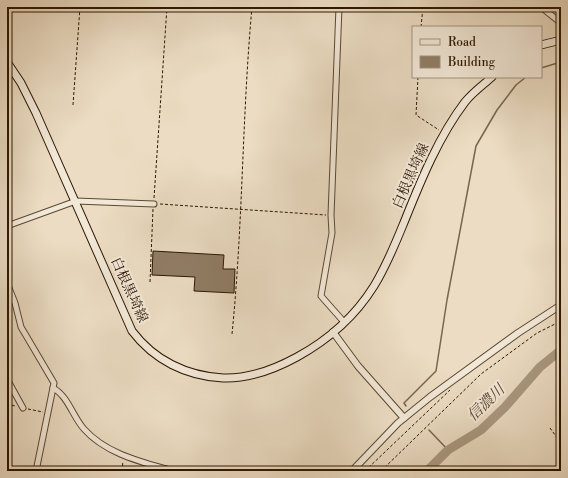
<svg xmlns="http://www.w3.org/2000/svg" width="568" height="478" viewBox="0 0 568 478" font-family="'Libre Bodoni','Noto Serif JP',serif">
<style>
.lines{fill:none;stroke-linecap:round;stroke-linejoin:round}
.stream{stroke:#78654d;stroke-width:1.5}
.river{stroke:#aa9981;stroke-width:9}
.building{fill:#907d65;stroke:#2d1600}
.minor-casing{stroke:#5c4831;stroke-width:7}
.tertiary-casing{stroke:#5c4831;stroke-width:8}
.secondary-casing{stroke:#2d1600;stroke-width:9}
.path{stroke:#2d1600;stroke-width:1;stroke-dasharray:3 2;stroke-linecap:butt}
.minor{stroke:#f2e8d8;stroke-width:5}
.tertiary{stroke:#f2e8d8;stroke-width:6}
.secondary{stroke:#f2e8d8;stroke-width:7}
.labels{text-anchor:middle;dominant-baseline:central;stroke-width:4;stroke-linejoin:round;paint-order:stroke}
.street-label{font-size:14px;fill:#2d1600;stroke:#f2e8d8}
.water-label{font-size:15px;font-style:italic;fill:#5f4a34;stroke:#f2e8d8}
</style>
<rect width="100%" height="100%" fill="#ebdcc3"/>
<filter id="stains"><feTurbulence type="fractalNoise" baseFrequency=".005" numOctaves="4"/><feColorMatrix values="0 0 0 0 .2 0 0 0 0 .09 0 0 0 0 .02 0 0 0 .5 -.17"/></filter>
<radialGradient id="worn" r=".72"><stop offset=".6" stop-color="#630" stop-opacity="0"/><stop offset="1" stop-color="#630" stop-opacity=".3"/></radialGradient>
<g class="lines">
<g class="stream">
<polyline points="541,68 561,62"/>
<polyline points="406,406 404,403 436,371 447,300 476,146 497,110 516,85 526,77"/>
<polyline points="429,430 448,450"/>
</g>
<polyline class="river" points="427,471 448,450 481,430 505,407 540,367 561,350"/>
</g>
<polygon class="building" points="153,251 224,255 223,269 235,269 234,293 194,291 195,277 152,275"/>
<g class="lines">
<defs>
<g id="minor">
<polyline points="339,7 331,215 332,233 321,296 344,322"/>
<polyline points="541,7 561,23"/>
<polyline points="7,13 11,7"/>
<polyline points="7,226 76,201 154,204"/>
<polyline points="7,283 15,303 21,327 54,383 36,471"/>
<polyline points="7,379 23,408"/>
<path d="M 53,388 C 68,396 73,417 84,429 C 106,454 142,462 173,471"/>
</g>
<g id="tertiary">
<polyline points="333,332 358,366 404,418"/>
<polyline points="352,471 398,423 430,397 518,333 561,305"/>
</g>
<g id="secondary">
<polyline points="541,45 561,40"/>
<path d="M 7,62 L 21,83 L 36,113 L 132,331 C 154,360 186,376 223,378 C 249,379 275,369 297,357 C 328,340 356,315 374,286 C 387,265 396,242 405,220 C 421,180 439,136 465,102 C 473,92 483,85 492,77"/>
</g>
</defs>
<use href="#minor" class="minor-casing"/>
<use href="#tertiary" class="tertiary-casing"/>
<use href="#secondary" class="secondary-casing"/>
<g class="path">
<polyline points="421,27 423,7"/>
<polyline points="418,77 416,115 439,130"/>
<polyline points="73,105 80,7"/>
<polyline points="154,198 167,7"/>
<polyline points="160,204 326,215"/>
<polyline points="150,282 153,209"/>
<polyline points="557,315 561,313"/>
<path d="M 232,334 C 243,225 242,116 252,7"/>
<polyline points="7,404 15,406"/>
<polyline points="28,409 43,412"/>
<polyline points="550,428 561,443"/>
<polyline points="122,471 123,461"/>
<polyline points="365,471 450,390"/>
<polyline points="381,471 481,374 537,333 561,321"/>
</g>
<use href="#minor" class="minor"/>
<use href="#tertiary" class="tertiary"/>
<use href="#secondary" class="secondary"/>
</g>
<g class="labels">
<g class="street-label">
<text transform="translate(411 176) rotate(-66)">白根黒埼線</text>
<text transform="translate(129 290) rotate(66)">白根黒埼線</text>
</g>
<g class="water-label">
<text transform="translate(486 403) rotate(-44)">信濃川</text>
</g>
</g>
<rect width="568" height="478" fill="none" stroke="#ebdcc3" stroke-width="24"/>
<rect x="8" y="8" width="552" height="462" fill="none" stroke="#2d1600" stroke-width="2"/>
<rect x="12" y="12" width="544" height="454" fill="none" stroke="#2d1600"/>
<rect x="412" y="26" width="130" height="52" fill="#f2e8d8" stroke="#a39482"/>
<rect x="420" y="39" width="20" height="6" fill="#f2e8d8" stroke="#a39482"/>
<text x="448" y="46" font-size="12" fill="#2d1600">Road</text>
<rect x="420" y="56" width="20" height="12" fill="#907d65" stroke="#a39482"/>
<text x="448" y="66" font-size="12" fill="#2d1600">Building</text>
<rect width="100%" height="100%" filter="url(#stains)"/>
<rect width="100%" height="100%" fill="url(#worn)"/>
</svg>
